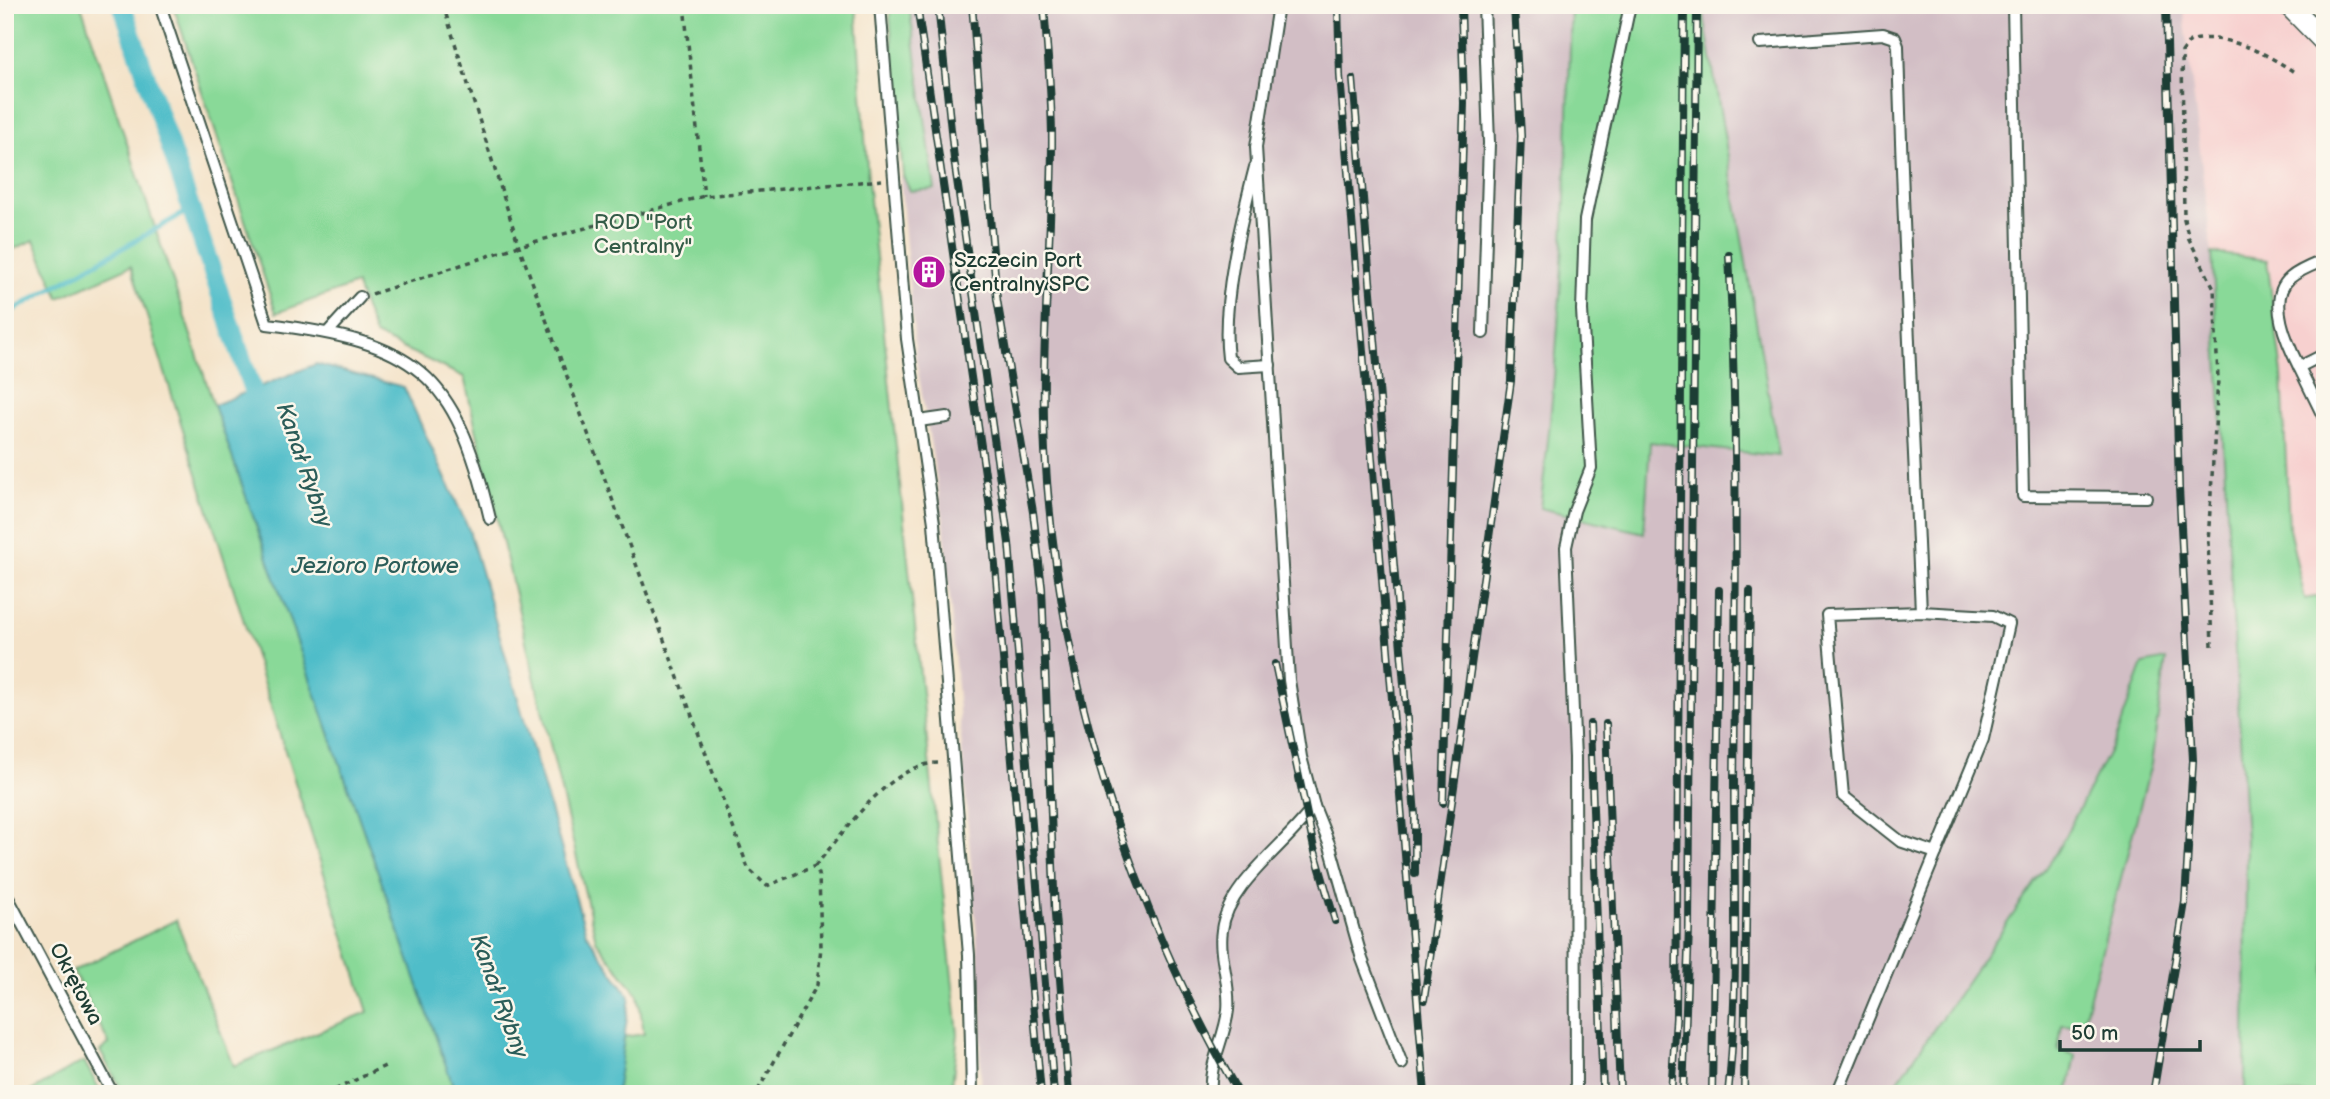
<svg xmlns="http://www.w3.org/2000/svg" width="2330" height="1099" viewBox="0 0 2330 1099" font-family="'Balsamiq Sans',sans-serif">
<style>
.built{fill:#f7d0cf}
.industrial{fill:#d2bec5}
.green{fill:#89d998;stroke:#548b66;stroke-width:2}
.water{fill:#50bdc9;stroke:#387d7e;stroke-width:2}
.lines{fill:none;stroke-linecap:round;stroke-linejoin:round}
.stream{stroke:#50bdc9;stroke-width:5}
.canal{stroke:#50bdc9;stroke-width:19}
.lane-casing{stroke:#3f564a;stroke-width:14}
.street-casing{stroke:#3f564a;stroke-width:24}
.path{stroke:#3f564a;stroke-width:3.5;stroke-dasharray:5 5;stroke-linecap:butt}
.lane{stroke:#fff;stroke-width:10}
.street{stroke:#fff;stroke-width:21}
.rail-casing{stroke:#1f3d34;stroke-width:8}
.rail{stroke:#fbf7ec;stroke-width:5;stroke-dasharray:16;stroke-linecap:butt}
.labels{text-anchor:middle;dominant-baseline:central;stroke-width:5;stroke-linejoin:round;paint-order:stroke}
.park-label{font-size:21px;fill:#345c48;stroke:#fbf7ec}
.poi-label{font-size:21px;fill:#1f3d34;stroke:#fbf7ec;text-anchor:start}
.street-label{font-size:21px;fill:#1f3d34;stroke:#fbf7ec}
.water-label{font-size:23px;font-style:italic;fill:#2b5d59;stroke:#fbf7ec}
</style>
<rect width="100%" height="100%" fill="#fbf7ec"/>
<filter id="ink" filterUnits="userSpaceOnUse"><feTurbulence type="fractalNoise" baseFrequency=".0143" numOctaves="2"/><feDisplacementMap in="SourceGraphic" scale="14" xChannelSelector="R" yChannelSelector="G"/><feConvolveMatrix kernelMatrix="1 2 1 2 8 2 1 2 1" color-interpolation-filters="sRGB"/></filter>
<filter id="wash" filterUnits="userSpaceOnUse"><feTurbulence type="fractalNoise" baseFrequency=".00686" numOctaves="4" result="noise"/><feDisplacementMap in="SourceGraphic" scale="28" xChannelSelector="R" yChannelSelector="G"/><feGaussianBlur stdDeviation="1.57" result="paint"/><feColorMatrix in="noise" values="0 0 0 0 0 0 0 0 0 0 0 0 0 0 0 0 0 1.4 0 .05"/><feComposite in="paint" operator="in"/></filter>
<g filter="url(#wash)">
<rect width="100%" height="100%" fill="#f4e3c9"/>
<polygon class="built" points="2183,5 2280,5 2325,55 2325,595 2305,599 2289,529 2282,374 2268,261 2212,253"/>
<polygon class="industrial" points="909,5 2183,5 2212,253 2260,1094 980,1094 982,1003 944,522 916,359 900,176 903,176 910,191 921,79"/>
<g class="green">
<polygon points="5,5 81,5 214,405 456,1094 124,1094 100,1051 109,1044 73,971 176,920 234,1066 368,1012 131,266 59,298 34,240 5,253"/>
<polygon points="173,5 856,5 868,181 958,1034 951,1094 616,1094 624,1037 644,1034 638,995 596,940 464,377 375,335 356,284 276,313"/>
<polygon points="889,5 909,5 935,189 910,191 903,176"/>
<path d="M 1571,5 L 1702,5 L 1779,456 L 1650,442 L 1644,533 L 1540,508 C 1562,341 1567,173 1571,5 Z"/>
<polygon points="2212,253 2267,260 2282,374 2289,529 2305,599 2325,595 2325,1094 2245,1094 2246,839"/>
<polygon points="2166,659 2151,764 2082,1026 2062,1025 2058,1050 2076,1055 2068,1094 1889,1094 2057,851 2114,742 2143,664"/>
<polygon points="84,1061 102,1094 26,1094"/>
</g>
<polygon class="water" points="316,364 404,387 469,530 586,933 630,997 616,1094 456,1094 214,405"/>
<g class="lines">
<polyline class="stream" points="5,315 191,209"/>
<polyline class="canal" points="122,5 260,412"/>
</g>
</g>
<g filter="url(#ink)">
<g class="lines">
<defs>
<g id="lane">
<path d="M 160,5 L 267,324 C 416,342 455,371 490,519"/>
<polyline points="880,5 907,339 934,523 969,955 972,1094"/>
<polyline points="1278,5 1256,147 1289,680 1301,757 1314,806 1330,846 1362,959 1402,1064"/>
<polyline points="2013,5 2023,496 2146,497"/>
<path d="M 1760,43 L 1883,34 L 1895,38 L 1898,46 C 1903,235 1913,423 1921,612 L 1993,616 L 2009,624 L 1983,739 L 1936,853 L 1900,841 L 1843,796 L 1827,615 L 1921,612"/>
<path d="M 1255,167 C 1241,221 1221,304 1228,358 L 1238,367 L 1270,365"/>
<polyline points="328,332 360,297"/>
<polyline points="1483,333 1489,143 1484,5"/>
<polyline points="2325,354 2299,367 2325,420"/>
<path d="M 2299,367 C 2288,345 2266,299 2290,278 C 2299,270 2313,265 2325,260"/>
<polyline points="919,421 947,417"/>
<polyline points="5,892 113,1094"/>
<path d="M 1211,1094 C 1208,1064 1225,1039 1228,1010 C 1231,983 1218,957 1222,930 C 1228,883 1288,844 1314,806"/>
<polyline points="1576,1094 1575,758 1566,547 1574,511 1591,468 1582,310 1585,220 1630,5"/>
<polyline points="1837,1094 1936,853"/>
</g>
<polyline id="street" points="2289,5 2325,42"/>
</defs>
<use href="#lane" class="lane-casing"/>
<use href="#street" class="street-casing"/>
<g class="path">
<polyline points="443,5 519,246 748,868 767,886 815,866 819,874 821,947 817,985 756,1094"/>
<polyline points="684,5 704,196"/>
<polyline points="372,294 519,246 704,196 882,180"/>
<path d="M 2212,646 L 2208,542 L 2218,379 L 2214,288 L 2189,239 L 2184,219 L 2182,52 L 2190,41 C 2223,31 2268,54 2294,72"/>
<path d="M 815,866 C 845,832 889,764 938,763"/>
<polyline points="326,1094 385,1066"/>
</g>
<use href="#lane" class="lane"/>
<use href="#street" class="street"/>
<defs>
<g id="rail">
<polyline points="917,5 990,508 1041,1094"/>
<polyline points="938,5 954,159 1009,543 1054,1094"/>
<polyline points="972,5 997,299 1033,512 1042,588 1055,915 1069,1094"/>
<path d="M 1044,5 C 1047,50 1052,95 1052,140 C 1052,244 1040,348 1045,451 C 1057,674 1127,900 1239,1094"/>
<polyline points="1338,5 1340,76 1425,1094"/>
<polyline points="1353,79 1415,815 1415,874"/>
<polyline points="1275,664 1314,848 1335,921"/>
<polyline points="1590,724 1603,1094"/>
<polyline points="1606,724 1620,1094"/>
<polyline points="1443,803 1464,103 1461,5"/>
<polyline points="1424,1000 1511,381 1521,136 1514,5"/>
<polyline points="1671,1094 1676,1018 1684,5"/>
<polyline points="1683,1094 1689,927 1697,5"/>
<polyline points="1712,1094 1719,590"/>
<path d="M 1728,1094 C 1739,990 1734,884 1734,780 C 1736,605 1738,430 1729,255"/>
<polyline points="1744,1094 1750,591"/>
<polyline points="2153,1094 2185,902 2193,760 2179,488 2166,5"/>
</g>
</defs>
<use href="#rail" class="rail-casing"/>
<use href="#rail" class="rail"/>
</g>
</g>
<defs>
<symbol id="building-disc" viewBox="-11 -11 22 22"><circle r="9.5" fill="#b5179e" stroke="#fbf7ec"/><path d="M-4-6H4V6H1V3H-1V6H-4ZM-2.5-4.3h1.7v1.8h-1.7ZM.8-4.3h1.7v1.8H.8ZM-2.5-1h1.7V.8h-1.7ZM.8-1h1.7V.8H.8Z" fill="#fff"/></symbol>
</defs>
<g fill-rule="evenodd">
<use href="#building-disc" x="910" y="253" width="38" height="38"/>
</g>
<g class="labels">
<g class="park-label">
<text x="643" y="222">ROD "Port<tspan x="643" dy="24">Centralny"</tspan></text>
</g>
<g class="poi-label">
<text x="954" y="260">Szczecin Port<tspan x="954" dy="24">Centralny SPC</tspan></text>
</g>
<g class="street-label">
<text transform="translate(76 984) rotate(62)">Okrętowa</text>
</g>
<g class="water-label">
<text transform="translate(304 465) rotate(71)">Kanał Rybny</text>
<text x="375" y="566">Jezioro Portowe</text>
<text transform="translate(499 996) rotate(70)">Kanał Rybny</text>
</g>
</g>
<rect width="2330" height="1099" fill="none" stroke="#fbf7ec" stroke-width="28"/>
<path d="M2060 1040v10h140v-10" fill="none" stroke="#1f3d34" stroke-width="3.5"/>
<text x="2071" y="1040" font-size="21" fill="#1f3d34" stroke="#fbf7ec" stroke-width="5" paint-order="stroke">50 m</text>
</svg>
